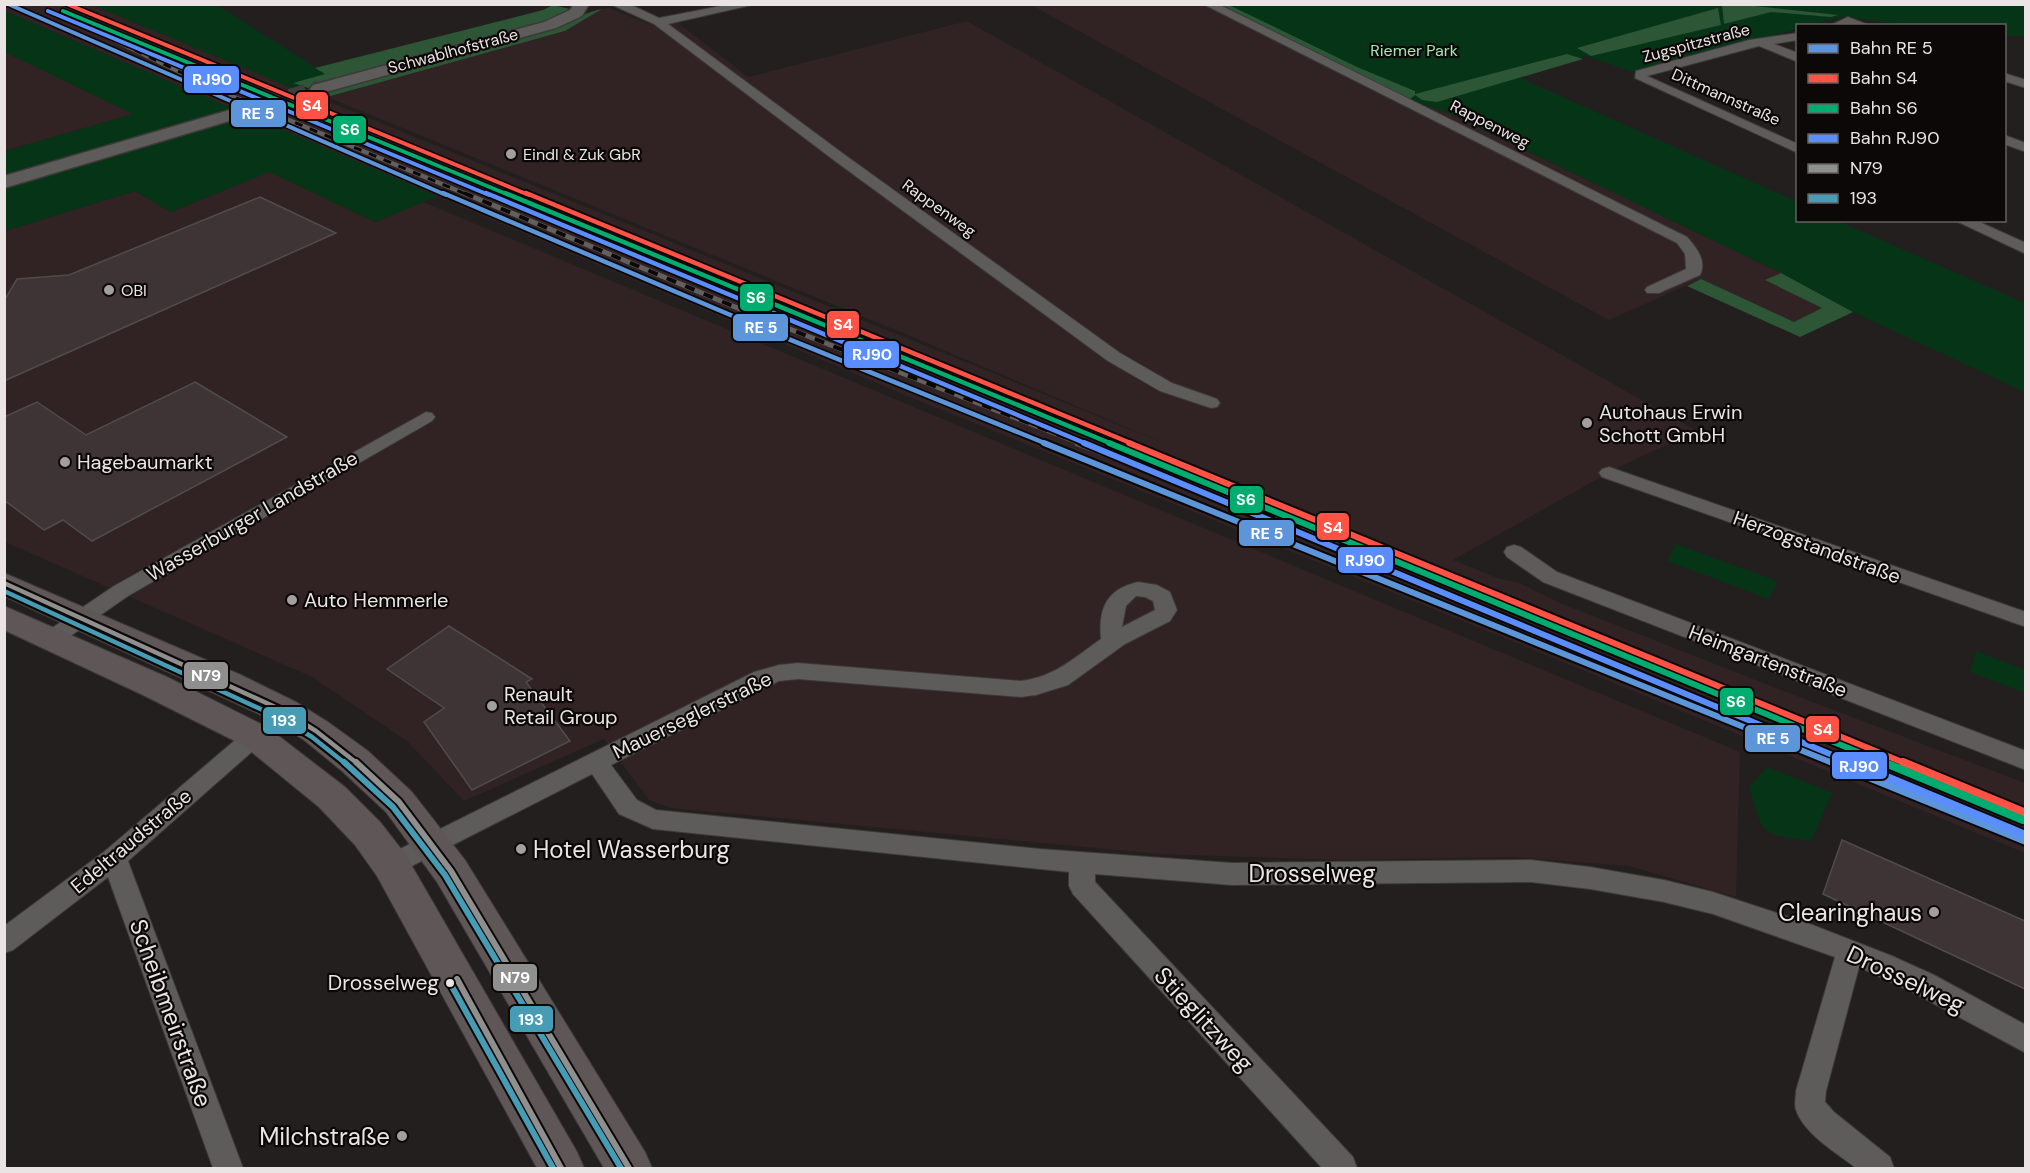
<svg xmlns="http://www.w3.org/2000/svg" width="2030" height="1173" viewBox="0 0 2030 1173" font-family="'DM Sans',sans-serif">
<style>
.built{fill:#312224}
.green{fill:#063417}
.forest{fill:#2d5637}
.building{fill:#3f3435;stroke:#4f4c4c;stroke-width:1.5}
.lines{fill:none;stroke-linecap:round;stroke-linejoin:round}
.secondary-tunnel{stroke:#413d3d;stroke-width:17;stroke-dasharray:17 9;stroke-linecap:butt}
.street-casing{stroke:#3c3939;stroke-width:2}
.secondary-casing{stroke:#3c3939;stroke-width:3}
.primary-casing{stroke:#3c3939;stroke-width:2}
.street{fill:#5e5b5b;fill-rule:evenodd}
.secondary{fill:#5e5b5b;fill-rule:evenodd}
.primary{fill:#5f5657;fill-rule:evenodd}
.rail-far2-casing{stroke:#625f5f;stroke-width:4.5}
.rail-far1-casing{stroke:#625f5f;stroke-width:5}
.rail-casing{stroke:#625f5f;stroke-width:7}
.rail-far2{stroke:#0c0808;stroke-width:3;stroke-dasharray:8;stroke-linecap:butt}
.rail-far1{stroke:#0c0808;stroke-width:4;stroke-dasharray:10;stroke-linecap:butt}
.rail{stroke:#0c0808;stroke-width:4.5;stroke-dasharray:14;stroke-linecap:butt}
.bus-1-far1-casing{stroke:#0c0808;stroke-width:9}
.bus-1-casing{stroke:#0c0808;stroke-width:10}
.bus-2-far1-casing{stroke:#0c0808;stroke-width:9}
.bus-2-casing{stroke:#0c0808;stroke-width:10}
.bus-1-far1{stroke:#8f8f8f;stroke-width:4.5}
.bus-1{stroke:#8f8f8f;stroke-width:6}
.bus-2-far1{stroke:#469cb5;stroke-width:4.5}
.bus-2{stroke:#469cb5;stroke-width:6}
.rail-1-far3-casing{stroke:#0c0808;stroke-width:7}
.rail-1-far2-casing{stroke:#0c0808;stroke-width:8}
.rail-1-far1-casing{stroke:#0c0808;stroke-width:10}
.rail-1-casing{stroke:#0c0808;stroke-width:12}
.rail-2-far3-casing{stroke:#0c0808;stroke-width:7}
.rail-2-far2-casing{stroke:#0c0808;stroke-width:8}
.rail-2-far1-casing{stroke:#0c0808;stroke-width:10}
.rail-2-casing{stroke:#0c0808;stroke-width:12}
.rail-3-far3-casing{stroke:#0c0808;stroke-width:7}
.rail-3-far2-casing{stroke:#0c0808;stroke-width:8}
.rail-3-far1-casing{stroke:#0c0808;stroke-width:10}
.rail-3-casing{stroke:#0c0808;stroke-width:12}
.rail-4-far3-casing{stroke:#0c0808;stroke-width:7}
.rail-4-far2-casing{stroke:#0c0808;stroke-width:8}
.rail-4-far1-casing{stroke:#0c0808;stroke-width:10}
.rail-4-casing{stroke:#0c0808;stroke-width:12}
.rail-1-far3{stroke:#5c95d9;stroke-width:4}
.rail-1-far2{stroke:#5c95d9;stroke-width:4.5}
.rail-1-far1{stroke:#5c95d9;stroke-width:6}
.rail-1{stroke:#5c95d9;stroke-width:8}
.rail-2-far3{stroke:#ff5245;stroke-width:4}
.rail-2-far2{stroke:#ff5245;stroke-width:4.5}
.rail-2-far1{stroke:#ff5245;stroke-width:6}
.rail-2{stroke:#ff5245;stroke-width:8}
.rail-3-far3{stroke:#00ac6f;stroke-width:4}
.rail-3-far2{stroke:#00ac6f;stroke-width:4.5}
.rail-3-far1{stroke:#00ac6f;stroke-width:6}
.rail-3{stroke:#00ac6f;stroke-width:8}
.rail-4-far3{stroke:#5a8dff;stroke-width:4}
.rail-4-far2{stroke:#5a8dff;stroke-width:4.5}
.rail-4-far1{stroke:#5a8dff;stroke-width:6}
.rail-4{stroke:#5a8dff;stroke-width:8}
.poi-dot{fill:#a49f9f;stroke:#0c0808;stroke-width:2}
.bus-dot{fill:#eae4e4;stroke:#0c0808;stroke-width:2}
.labels{text-anchor:middle;dominant-baseline:central;stroke-width:4.5;stroke-linejoin:round;paint-order:stroke}
.far-street-label{font-size:16px;fill:#eae4e4;stroke:#0c0808}
.far-park-label{font-size:16px;fill:#a0ebb1;stroke:#0c0808}
.far-poi-label{font-size:16px;fill:#eae4e4;stroke:#0c0808;text-anchor:start}
.poi-label{font-size:20px;fill:#eae4e4;stroke:#0c0808;text-anchor:start}
.street-label{font-size:20px;fill:#eae4e4;stroke:#0c0808}
.near-bus-label{font-size:21px;fill:#eae4e4;stroke:#0c0808;text-anchor:end}
.near-poi-label{font-size:24px;fill:#eae4e4;stroke:#0c0808;text-anchor:end}
.near-street-label{font-size:24px;fill:#eae4e4;stroke:#0c0808}
.line-badge{stroke:#0c0808;stroke-width:2}
.badge-label{font-size:16px;text-anchor:middle;font-weight:bold;fill:#fff}
</style>
<rect width="100%" height="100%" fill="#231f1f"/>
<g class="built">
<polygon points="5,5 92,5 1178,449 915,338 327,97 565,31 602,9 609,8 655,26 677,22 748,77 967,21 1697,431 1621,466 1453,560 1500,579 1517,582 1560,603 1784,691 2025,783 2025,853 1512,641 905,395 107,56 5,11"/>
<polygon points="1031,5 1216,5 1408,100 1446,112 1781,273 1766,280 1822,308 1794,322 1701,279 1609,320"/>
<polygon points="5,52 134,114 5,151"/>
<polygon points="269,171 375,222 423,202 1740,752 1736,897 1629,866 1512,857 1334,860 1159,854 671,808 649,800 604,739 464,801 407,741 312,677 5,542 5,231 135,191 171,212"/>
</g>
<g class="green">
<polygon points="92,5 217,5 326,74 294,83 327,97 321,100"/>
<polygon points="1216,5 2025,5 2025,37 2005,35 2004,26 1918,26 1842,17 1811,25 1798,26 1797,29 1635,73 1587,56 1512,74 1797,202 1798,220 1838,221 2025,303 2025,392 1853,312 1781,273 1446,112 1408,100"/>
<polygon points="5,11 234,109 5,175 5,151 133,114 5,52"/>
<polygon points="249,115 437,196 376,222 269,172 171,212 135,191 5,231 5,188"/>
<polygon points="1676,544 1777,581 1769,599 1667,561"/>
<polygon points="1976,651 2025,670 2025,693 1970,672"/>
<path d="M 1767,767 L 1832,793 L 1811,841 C 1760,834 1764,837 1749,787 Z"/>
</g>
<g class="forest">
<polygon points="553,5 570,9 544,23 308,88 293,83 325,74 315,68 543,10"/>
<polygon points="1216,5 1229,5 1357,67 1415,91 1415,94 1567,54 1583,59 1437,102 1422,100 1415,95 1409,100"/>
<polygon points="1722,5 1746,5 1838,15 1831,17 1771,12 1724,24"/>
<polygon points="1718,8 1721,25 1591,56 1577,48"/>
<path d="M 602,9 L 565,31 L 327,97 L 322,93 L 556,28 C 572,22 587,11 602,9 Z"/>
<polygon points="1781,273 1853,312 1800,337 1687,286 1701,279 1794,322 1822,308 1765,280"/>
</g>
<g class="building">
<polygon points="260,197 336,233 4,381 4,301 17,279 69,275"/>
<polygon points="195,382 287,437 92,541 63,520 44,530 4,500 4,417 37,402 86,435"/>
<polygon points="449,626 532,679 526,682 570,741 472,790 424,722 444,708 387,669"/>
<polygon points="1842,840 2025,921 2025,989 1823,894"/>
</g>
<g class="lines">
<polyline class="secondary-tunnel" points="240,112 319,89"/>
<defs>
<g id="street">
<polygon points="610,4 629,4 659,18 731,4 756,4 668,24 845,155 1120,353 1172,383 1217,399 1220,403 1217,407 1211,408 1160,391 1108,361 835,161 654,24"/>
<path d="M 1203,4 L 1218,4 L 1687,237 C 1697,248 1707,261 1700,275 L 1659,293 L 1647,293 L 1645,290 L 1647,287 L 1686,269 L 1685,254 L 1677,243 Z"/>
<polygon points="1848,17 1866,24 1868,26 1829,26"/>
<polygon points="1798,33 1798,40 1774,44 1798,53 1798,62 1759,46 1647,76 1798,144 1798,153 1635,78 1636,71 1749,40"/>
<polygon points="2004,73 2026,80 2026,88 2004,81"/>
<polygon points="2004,135 2026,143 2026,152 2004,144"/>
<polygon points="1954,220 1975,220 2026,243 2026,254"/>
<polygon points="426,412 432,413 435,417 432,421 128,596 59,644 51,647 43,644 40,639 43,634 114,586"/>
<polygon points="1609,467 2026,612 2026,627 1602,477 1599,473 1602,469"/>
<polygon points="1514,545 1521,547 1557,572 2026,751 2026,770 1543,582 1507,557 1504,552 1507,547"/>
<path d="M 1138,582 L 1157,585 L 1170,592 L 1177,610 L 1170,621 L 1125,644 L 1068,685 L 1036,695 L 1021,697 L 798,679 L 779,681 L 611,765 L 637,800 L 656,810 L 1040,849 L 1232,863 L 1531,860 L 1590,867 L 1664,880 L 1713,892 L 1810,924 L 1892,956 L 1934,975 L 2026,1025 L 2026,1053 L 1914,993 L 1859,967 L 1826,1091 L 1825,1102 L 1834,1112 L 1890,1157 L 1894,1168 L 1856,1168 C 1837,1153 1804,1134 1796,1110 C 1794,1104 1796,1097 1796,1091 L 1835,957 L 1713,914 L 1664,902 L 1590,889 L 1531,882 L 1232,885 L 1095,874 L 1095,882 L 1353,1157 L 1357,1168 L 1322,1168 L 1073,894 L 1069,886 L 1069,872 L 653,829 L 619,814 L 592,774 L 400,872 L 391,875 L 382,872 L 378,865 L 382,858 L 754,672 L 779,665 L 798,663 L 1021,681 C 1054,677 1074,658 1101,639 C 1098,608 1107,589 1138,582 ZM 1136,596 L 1145,597 L 1153,601 L 1155,610 L 1122,627 L 1126,606 Z"/>
<polygon points="255,727 263,730 267,736 263,742 128,861 243,1168 213,1168 108,877 13,950 4,953 4,926 105,851 247,730"/>
</g>
<g id="secondary">
<polygon points="574,4 589,4 582,16 556,28 319,94 313,93 310,89 313,85 544,22 570,10"/>
<polygon points="240,107 246,108 249,112 246,116 4,188 4,176"/>
</g>
<g id="primary">
<polygon points="4,573 241,675 296,702 328,722 368,751 412,792 465,860 645,1152 652,1168 604,1168 437,882 386,812 342,771 304,740 272,720 4,596"/>
<polygon points="4,606 167,677 267,727 345,787 381,823 405,854 577,1152 584,1168 537,1168 377,876 355,845 319,807 243,745 143,695 4,630"/>
</g>
</defs>
<use href="#street" class="street-casing"/>
<use href="#secondary" class="secondary-casing"/>
<use href="#primary" class="primary-casing"/>
<use href="#street" class="street"/>
<use href="#secondary" class="secondary"/>
<use href="#primary" class="primary"/>
<defs>
<polyline id="rail-far2" points="106,36 215,89 468,195"/>
<polyline id="rail-far1" points="464,193 759,317 1082,444"/>
<polyline id="rail" points="1078,443 1363,551"/>
</defs>
<use href="#rail-far2" class="rail-far2-casing"/>
<use href="#rail-far1" class="rail-far1-casing"/>
<use href="#rail" class="rail-casing"/>
<use href="#rail-far2" class="rail-far2"/>
<use href="#rail-far1" class="rail-far1"/>
<use href="#rail" class="rail"/>
<defs>
<polyline id="bus-1-far1" points="4,583 284,711 316,731 358,764"/>
<g id="bus-1">
<polyline points="356,762 399,802 451,871 629,1168"/>
<polyline points="457,979 561,1168"/>
</g>
<polyline id="bus-2-far1" points="4,591 280,718 312,737 346,764"/>
<g id="bus-2">
<polyline points="344,762 393,807 445,875 621,1168"/>
<polyline points="450,983 553,1168"/>
</g>
</defs>
<use href="#bus-1-far1" class="bus-1-far1-casing"/>
<use href="#bus-1" class="bus-1-casing"/>
<use href="#bus-2-far1" class="bus-2-far1-casing"/>
<use href="#bus-2" class="bus-2-casing"/>
<use href="#bus-1-far1" class="bus-1-far1"/>
<use href="#bus-1" class="bus-1"/>
<use href="#bus-2-far1" class="bus-2-far1"/>
<use href="#bus-2" class="bus-2"/>
<defs>
<polyline id="rail-1-far3" points="8,4 446,195"/>
<polyline id="rail-1-far2" points="443,193 754,325 1047,444"/>
<polyline id="rail-1-far1" points="1044,443 1835,764"/>
<polyline id="rail-1" points="1832,762 2026,841"/>
<polyline id="rail-2-far3" points="67,4 529,195"/>
<polyline id="rail-2-far2" points="526,193 1133,444"/>
<polyline id="rail-2-far1" points="1129,443 1907,764"/>
<polyline id="rail-2" points="1903,762 2026,813"/>
<polyline id="rail-3-far3" points="63,11 509,195"/>
<polyline id="rail-3-far2" points="505,193 1112,444"/>
<polyline id="rail-3-far1" points="1109,443 1887,764"/>
<polyline id="rail-3" points="1883,762 2023,820"/>
<polyline id="rail-4-far3" points="48,11 489,195"/>
<polyline id="rail-4-far2" points="486,193 1087,444"/>
<polyline id="rail-4-far1" points="1084,443 1854,764"/>
<polyline id="rail-4" points="1851,762 2023,834"/>
</defs>
<use href="#rail-1-far3" class="rail-1-far3-casing"/>
<use href="#rail-1-far2" class="rail-1-far2-casing"/>
<use href="#rail-1-far1" class="rail-1-far1-casing"/>
<use href="#rail-1" class="rail-1-casing"/>
<use href="#rail-2-far3" class="rail-2-far3-casing"/>
<use href="#rail-2-far2" class="rail-2-far2-casing"/>
<use href="#rail-2-far1" class="rail-2-far1-casing"/>
<use href="#rail-2" class="rail-2-casing"/>
<use href="#rail-3-far3" class="rail-3-far3-casing"/>
<use href="#rail-3-far2" class="rail-3-far2-casing"/>
<use href="#rail-3-far1" class="rail-3-far1-casing"/>
<use href="#rail-3" class="rail-3-casing"/>
<use href="#rail-4-far3" class="rail-4-far3-casing"/>
<use href="#rail-4-far2" class="rail-4-far2-casing"/>
<use href="#rail-4-far1" class="rail-4-far1-casing"/>
<use href="#rail-4" class="rail-4-casing"/>
<use href="#rail-1-far3" class="rail-1-far3"/>
<use href="#rail-1-far2" class="rail-1-far2"/>
<use href="#rail-1-far1" class="rail-1-far1"/>
<use href="#rail-1" class="rail-1"/>
<use href="#rail-2-far3" class="rail-2-far3"/>
<use href="#rail-2-far2" class="rail-2-far2"/>
<use href="#rail-2-far1" class="rail-2-far1"/>
<use href="#rail-2" class="rail-2"/>
<use href="#rail-3-far3" class="rail-3-far3"/>
<use href="#rail-3-far2" class="rail-3-far2"/>
<use href="#rail-3-far1" class="rail-3-far1"/>
<use href="#rail-3" class="rail-3"/>
<use href="#rail-4-far3" class="rail-4-far3"/>
<use href="#rail-4-far2" class="rail-4-far2"/>
<use href="#rail-4-far1" class="rail-4-far1"/>
<use href="#rail-4" class="rail-4"/>
</g>
<g class="poi-dot">
<circle cx="511" cy="154" r="6"/>
<circle cx="109" cy="290" r="6"/>
<circle cx="1587" cy="423" r="6"/>
<circle cx="65" cy="462" r="6"/>
<circle cx="292" cy="600" r="6"/>
<circle cx="492" cy="706" r="6"/>
<circle cx="521" cy="849" r="6"/>
<circle cx="1934" cy="912" r="6"/>
<circle cx="402" cy="1136" r="6"/>
</g>
<circle class="bus-dot" cx="450" cy="983" r="5"/>
<g class="labels">
<g class="far-street-label">
<text transform="translate(1696 43) rotate(-15)">Zugspitzstraße</text>
<text transform="translate(453 51) rotate(-15)">Schwablhofstraße</text>
<text transform="translate(1726 97) rotate(24)">Dittmannstraße</text>
<text transform="translate(1490 124) rotate(27)">Rappenweg</text>
<text transform="translate(939 208) rotate(36)">Rappenweg</text>
</g>
<g class="far-park-label">
<text x="1414" y="50">Riemer Park</text>
</g>
<g class="far-poi-label">
<text x="523" y="154">Eindl &amp; Zuk GbR</text>
<text x="121" y="290">OBI</text>
</g>
<g class="poi-label">
<text x="1599" y="412">Autohaus Erwin<tspan x="1599" dy="23">Schott GmbH</tspan></text>
<text x="77" y="462">Hagebaumarkt</text>
<text x="304" y="600">Auto Hemmerle</text>
<text x="504" y="694">Renault<tspan x="504" dy="23">Retail Group</tspan></text>
</g>
<g class="street-label">
<text transform="translate(252 516) rotate(-30)">Wasserburger Landstraße</text>
<text transform="translate(1817 547) rotate(20)">Herzogstandstraße</text>
<text transform="translate(1768 661) rotate(21)">Heimgartenstraße</text>
<text transform="translate(692 715) rotate(-26)">Mauerseglerstraße</text>
<text transform="translate(131 841) rotate(-40)">Edeltraudstraße</text>
</g>
<g class="near-bus-label">
<text x="439" y="983">Drosselweg</text>
</g>
<g class="near-poi-label">
<text x="533" y="849" text-anchor="start">Hotel Wasserburg</text>
<text x="1922" y="912">Clearinghaus</text>
<text x="390" y="1136">Milchstraße</text>
</g>
<g class="near-street-label">
<text x="1312" y="873">Drosselweg</text>
<text transform="translate(1906 979) rotate(25)">Drosselweg</text>
<text transform="translate(171 1013) rotate(70)">Scheibmeirstraße</text>
<text transform="translate(1204 1019) rotate(47)">Stieglitzweg</text>
</g>
</g>
<g class="line-badge">
<rect x="183" y="65" width="57" height="29" rx="6" fill="#5a8dff"/>
<rect x="295" y="91" width="34" height="29" rx="6" fill="#ff5245"/>
<rect x="230" y="99" width="57" height="29" rx="6" fill="#5c95d9"/>
<rect x="332" y="115" width="35" height="29" rx="6" fill="#00ac6f"/>
<rect x="739" y="283" width="35" height="29" rx="6" fill="#00ac6f"/>
<rect x="826" y="310" width="34" height="29" rx="6" fill="#ff5245"/>
<rect x="732" y="313" width="57" height="29" rx="6" fill="#5c95d9"/>
<rect x="843" y="340" width="57" height="29" rx="6" fill="#5a8dff"/>
<rect x="1229" y="485" width="35" height="29" rx="6" fill="#00ac6f"/>
<rect x="1316" y="512" width="34" height="29" rx="6" fill="#ff5245"/>
<rect x="1238" y="519" width="57" height="28" rx="6" fill="#5c95d9"/>
<rect x="1337" y="546" width="57" height="28" rx="6" fill="#5a8dff"/>
<rect x="183" y="661" width="46" height="29" rx="6" fill="#8f8f8f"/>
<rect x="1719" y="687" width="35" height="29" rx="6" fill="#00ac6f"/>
<rect x="262" y="706" width="45" height="29" rx="6" fill="#469cb5"/>
<rect x="1805" y="715" width="35" height="28" rx="6" fill="#ff5245"/>
<rect x="1744" y="724" width="57" height="29" rx="6" fill="#5c95d9"/>
<rect x="1831" y="751" width="57" height="29" rx="6" fill="#5a8dff"/>
<rect x="492" y="963" width="46" height="29" rx="6" fill="#8f8f8f"/>
<rect x="509" y="1005" width="45" height="28" rx="6" fill="#469cb5"/>
</g>
<g class="badge-label">
<text x="212" y="85">RJ90</text>
<text x="312" y="111">S4</text>
<text x="258" y="119">RE 5</text>
<text x="350" y="135">S6</text>
<text x="756" y="303">S6</text>
<text x="843" y="330">S4</text>
<text x="761" y="333">RE 5</text>
<text x="872" y="360">RJ90</text>
<text x="1246" y="505">S6</text>
<text x="1333" y="533">S4</text>
<text x="1267" y="539">RE 5</text>
<text x="1365" y="566">RJ90</text>
<text x="206" y="681">N79</text>
<text x="1736" y="707">S6</text>
<text x="284" y="726">193</text>
<text x="1823" y="735">S4</text>
<text x="1773" y="744">RE 5</text>
<text x="1859" y="772">RJ90</text>
<text x="515" y="983">N79</text>
<text x="531" y="1025">193</text>
</g>
<rect width="2030" height="1173" fill="none" stroke="#eae4e4" stroke-width="12"/>
<rect x="1796" y="24" width="210" height="198" fill="#0c0808" stroke="#656060" stroke-width="1.5"/>
<rect x="1808" y="44" width="30" height="9" fill="#5c95d9" stroke="#656060" stroke-width="1.5"/>
<text x="1850" y="54" font-size="18" fill="#eae4e4">Bahn RE 5</text>
<rect x="1808" y="74" width="30" height="9" fill="#ff5245" stroke="#656060" stroke-width="1.5"/>
<text x="1850" y="84" font-size="18" fill="#eae4e4">Bahn S4</text>
<rect x="1808" y="104" width="30" height="9" fill="#00ac6f" stroke="#656060" stroke-width="1.5"/>
<text x="1850" y="114" font-size="18" fill="#eae4e4">Bahn S6</text>
<rect x="1808" y="134" width="30" height="9" fill="#5a8dff" stroke="#656060" stroke-width="1.5"/>
<text x="1850" y="144" font-size="18" fill="#eae4e4">Bahn RJ90</text>
<rect x="1808" y="164" width="30" height="9" fill="#8f8f8f" stroke="#656060" stroke-width="1.5"/>
<text x="1850" y="174" font-size="18" fill="#eae4e4">N79</text>
<rect x="1808" y="194" width="30" height="9" fill="#469cb5" stroke="#656060" stroke-width="1.5"/>
<text x="1850" y="204" font-size="18" fill="#eae4e4">193</text>
</svg>
